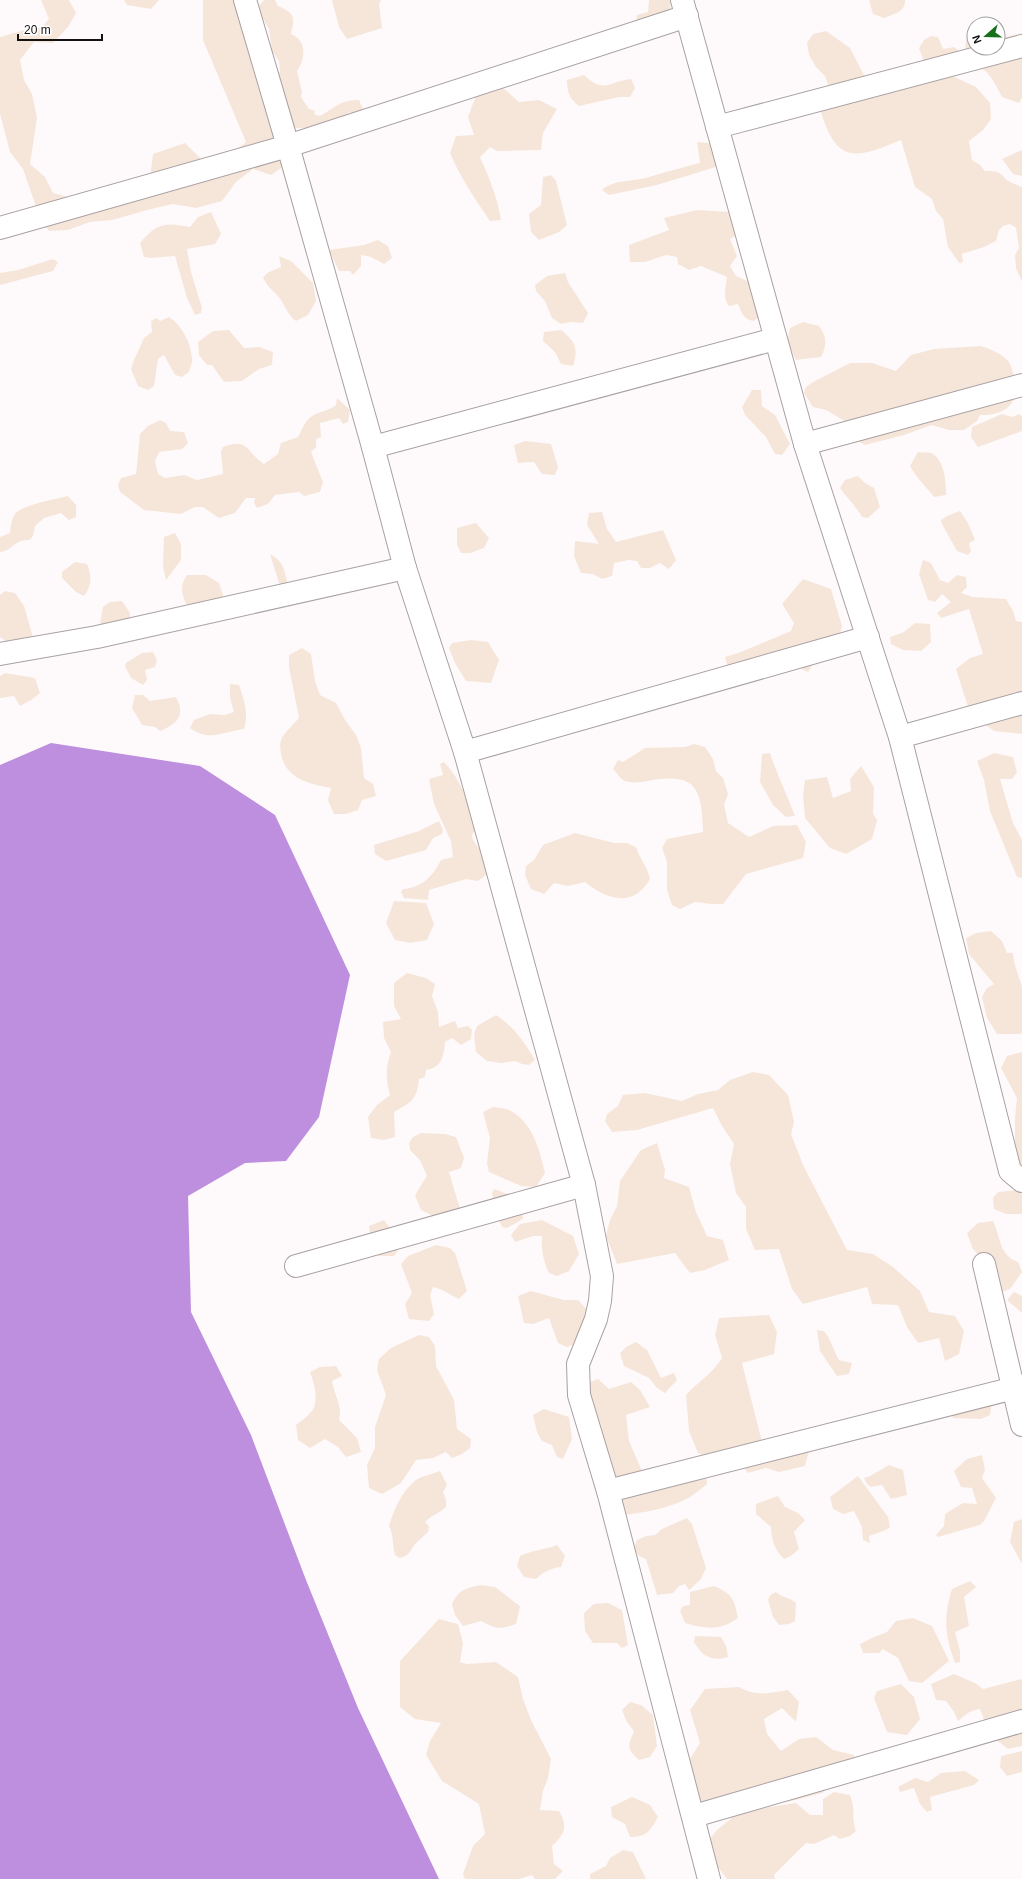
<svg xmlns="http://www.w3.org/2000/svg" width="1022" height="1879" viewBox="0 0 1022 1879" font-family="Helvetica,sans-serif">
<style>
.green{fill:#f6e6da}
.water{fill:#bd8fde}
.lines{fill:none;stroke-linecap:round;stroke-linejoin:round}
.minor-casing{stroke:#a9a0a2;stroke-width:24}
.minor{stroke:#fff;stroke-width:22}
</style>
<rect width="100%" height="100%" fill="#fefafb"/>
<g class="green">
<polygon points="41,0 69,0 76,13 68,27 53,43 34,42 20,60 24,80 32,94 37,118 30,164 45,177 53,193 75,199 149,186 153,154 185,143 201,159 229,156 246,142 203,40 203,0 238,0 287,164 271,175 253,169 236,182 222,201 196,208 173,204 151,209 112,220 90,222 68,230 49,231 41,221 23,169 10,152 0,114 0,37 28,29 41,28 49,19"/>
<polygon points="124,0 159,0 151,9 127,5"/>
<path d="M 264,0 L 275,0 L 278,6 C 295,13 295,17 291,34 C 307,40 306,59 297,71 L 302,92 L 301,97 L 309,109 L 315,111 L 314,114 L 320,116 C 336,107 340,100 359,100 L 365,114 L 362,123 L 349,112 L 341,121 L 321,131 L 305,128 L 292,128 L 276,75 L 280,72 L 279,61 L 272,51 L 269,29 L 257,8 Z"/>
<polygon points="332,0 381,0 379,4 382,28 347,39 339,27"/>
<polygon points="649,0 670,0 670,8 675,28 636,23 637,15 648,12"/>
<path d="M 869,0 L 905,0 C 906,12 893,14 884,18 L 873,14 Z"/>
<path d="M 974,29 L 974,48 L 998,48 L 998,39 L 1022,33 L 1022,98 L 1019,103 L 1002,97 C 993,80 988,67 969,63 C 965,50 962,39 974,29 Z"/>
<polygon points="826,31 850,48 867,81 830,90 825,76 816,67 809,55 807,43 813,34"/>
<polygon points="931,36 938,37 943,49 954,47 958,50 957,55 925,64 919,48 924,40"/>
<path d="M 946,73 L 976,87 L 990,103 L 991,119 L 983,130 L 969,141 L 972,160 L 980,165 L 985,171 C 998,171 998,171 1007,180 C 1011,183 1017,185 1022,187 L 1022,282 L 1016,268 L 1015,255 L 1019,248 L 1016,228 L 1010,224 L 1003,226 L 999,230 L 996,241 L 984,247 L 962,254 L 963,261 L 960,264 L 948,247 L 943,219 L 936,211 L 932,199 L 915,187 L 901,140 C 858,158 837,166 821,112 L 828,105 Z"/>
<path d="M 584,75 C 604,94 607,82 631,79 L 635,88 L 630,97 L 619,97 L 579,106 C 570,99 567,93 567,80 Z"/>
<path d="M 502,87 L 519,102 L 539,100 L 557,109 L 543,133 L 541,150 L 497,151 L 490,147 L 480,157 C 489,177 498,199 501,220 L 490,221 C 475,199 460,177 450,153 L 456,136 L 474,135 L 468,117 L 477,93 Z"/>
<path d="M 697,142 L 708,143 L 719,151 L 719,166 L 657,185 L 609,195 L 602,190 C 614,179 634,182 649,177 C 666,172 683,167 700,163 Z"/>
<polygon points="1022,150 1022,176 1013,174 1002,159"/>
<polygon points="551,175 556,181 567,225 559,232 539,240 531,232 529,214 541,205 543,177"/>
<path d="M 697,210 L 731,212 L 737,235 L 730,239 L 737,256 L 730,266 L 736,276 L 752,283 L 760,317 L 753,321 C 743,319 742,313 738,304 L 729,306 C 722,297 726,287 727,277 L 701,266 L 689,270 L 678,264 L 677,257 L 666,255 L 645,262 L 630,262 L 629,245 L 669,230 L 664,218 Z"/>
<path d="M 211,212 L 221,234 L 215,244 L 187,249 L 191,272 L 202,308 L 201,313 L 195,315 L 187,298 L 175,256 L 151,258 L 144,257 L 140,243 C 157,223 165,222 190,227 L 198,217 Z"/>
<polygon points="378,240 388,246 392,258 384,264 371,257 361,255 361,266 353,275 350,271 339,271 329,250 364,245"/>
<path d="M 279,256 L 291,261 L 313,283 L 316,301 L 308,315 L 296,321 C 288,315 286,308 281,300 C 275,291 268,289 263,277 L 269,272 L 281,267 Z"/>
<polygon points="53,259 58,262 53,271 0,285 0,273 18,270"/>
<polygon points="565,273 568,282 588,313 583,323 571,322 561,324 552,318 545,301 536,291 535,285 547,276"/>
<path d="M 169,317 C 182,325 190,342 192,357 C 193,362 190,368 189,372 L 182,377 L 175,375 L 164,355 L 158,359 L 154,386 L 148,390 L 138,386 L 131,369 L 134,360 L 144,338 L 152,332 L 151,321 L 156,318 L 160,321 Z"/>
<path d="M 803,322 L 819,326 C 827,337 827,345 821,357 L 796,360 L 787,342 L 790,328 Z"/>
<polygon points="229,330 244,348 259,347 273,352 272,365 259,369 242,381 224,382 212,365 207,365 199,355 198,342 213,331"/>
<path d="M 561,330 C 575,341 579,349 573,366 L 561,364 L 555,352 L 543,341 L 544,332 Z"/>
<path d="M 981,346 C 990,349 1001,353 1008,361 C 1011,364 1012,371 1014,375 C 1022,402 1006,416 980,415 L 977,421 L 964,430 L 949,430 L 932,425 L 904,435 L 865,445 L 855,440 L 843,420 L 826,410 L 813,407 L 804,393 L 806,387 L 815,381 L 850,363 L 872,363 L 896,371 L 911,355 L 934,349 Z"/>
<polygon points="752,390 761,390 762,406 775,415 790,444 782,455 775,454 766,437 745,415 742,407"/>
<path d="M 337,398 L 350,410 L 348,422 L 343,424 L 339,418 L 320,423 L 321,437 L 316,439 L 316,447 L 311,452 L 323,482 L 320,492 L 304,496 L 299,492 L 275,495 L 268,504 L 257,508 L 254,503 L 255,498 L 246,498 L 235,513 L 219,518 L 203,507 L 195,507 L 181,514 L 144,510 L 120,492 L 118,485 L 121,478 L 136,474 L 140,434 L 148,426 L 160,420 L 166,423 L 170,431 L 184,432 L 188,443 L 182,449 L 159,452 L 155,461 L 158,474 L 165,478 L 184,475 L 197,480 L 223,474 L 221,452 L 223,447 C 249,437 246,452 264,464 L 278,454 L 281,443 L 298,437 C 302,430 305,420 312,416 C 320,411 329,411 336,405 Z"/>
<polygon points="1002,414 1012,417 1019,414 1022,416 1022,431 978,447 971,437 972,427"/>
<polygon points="525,441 551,444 558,467 555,475 542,474 534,462 518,463 514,445"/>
<path d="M 918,452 C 922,453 928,452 931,453 C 945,460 946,482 946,495 L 934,497 C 927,487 916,478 910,466 Z"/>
<path d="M 858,476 L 865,483 L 874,488 L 880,507 L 868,518 L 862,517 C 856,506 847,498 840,488 L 845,480 Z"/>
<path d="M 68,496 L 76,505 L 76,517 L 69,520 L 61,513 L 44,518 L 35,526 C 32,547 28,536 17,543 C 10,547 9,551 0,552 L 0,537 L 10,533 C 11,526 11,520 15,514 C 22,505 56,499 68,496 Z"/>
<polygon points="960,511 968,523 975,540 969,543 971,551 968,555 957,551 942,524 941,520 947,516"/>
<polygon points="602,512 607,529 616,542 663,530 676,560 669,569 660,563 650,568 641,568 637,561 629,560 614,563 612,576 602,579 593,574 581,573 574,556 575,541 599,544 587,525 589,513"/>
<polygon points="476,523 489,538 484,548 470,553 461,553 457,545 457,528"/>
<polygon points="175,533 181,544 181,560 166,580 163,567 164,537"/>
<path d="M 270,554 C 286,563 284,572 289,588 L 279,583 Z"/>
<polygon points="923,560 931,563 940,580 948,583 957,575 966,577 967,587 961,593 973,597 1006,599 1013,611 1016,621 1022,622 1022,734 994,731 981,721 968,707 956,669 970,658 983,654 969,609 941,618 937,613 951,602 942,594 935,602 928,600 919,574"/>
<path d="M 75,562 L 87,564 C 92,576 92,585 84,596 L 76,592 L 62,578 L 62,572 Z"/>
<path d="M 187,575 L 206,575 L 219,583 L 224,598 L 189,610 C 183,597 178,588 187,575 Z"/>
<polygon points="803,579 831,589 842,626 839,638 818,656 808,672 783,660 765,678 746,676 728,668 725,657 741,652 791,631 794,623 782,604"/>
<polygon points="5,591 15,593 24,606 34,641 10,644 0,637 0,595"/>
<polygon points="122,601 130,613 130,630 104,636 100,624 103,607 110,602"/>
<polygon points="915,623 930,624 931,642 921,651 903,650 891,644 890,637 904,632"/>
<polygon points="471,640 488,642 499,660 491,683 466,681 455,663 449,648 452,643"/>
<path d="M 302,648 L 311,654 L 315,681 L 320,695 L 336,703 L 345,720 L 356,735 L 361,748 L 364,778 L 373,784 L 376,796 L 362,800 L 358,810 L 346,814 L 334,814 L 328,800 L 331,788 C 309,784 286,779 281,754 C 280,748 279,742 283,736 C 287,730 294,724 299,718 L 289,667 L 289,655 Z"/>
<polygon points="153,652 157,660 155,667 145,670 147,680 143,685 131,678 125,666 126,663 142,653"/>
<polygon points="5,673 35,678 40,693 31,700 20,706 14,696 0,698 0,676"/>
<path d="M 230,684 L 239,685 C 244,700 249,713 244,729 C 222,732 210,742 190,728 L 194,720 L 210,714 L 225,715 L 234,712 L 230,698 Z"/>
<path d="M 135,695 L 143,695 L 150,701 L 176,697 C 186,716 177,724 160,731 L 155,727 L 142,725 L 132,708 Z"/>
<path d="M 694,744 L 705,747 L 713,759 L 716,771 L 723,778 L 728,794 L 724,805 L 728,823 L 749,837 L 773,826 L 797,825 L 806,842 L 803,858 L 746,874 L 723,904 L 711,904 L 695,902 L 680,909 L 672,905 L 667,890 L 667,862 L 662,848 L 667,839 L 703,832 C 702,788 696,772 648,781 C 640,782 630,784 623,780 C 620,778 616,772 613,769 L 618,760 L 623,762 L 645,748 L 685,747 Z"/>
<path d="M 770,753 C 777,775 787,794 795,816 L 786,817 L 773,805 L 760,782 L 762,754 Z"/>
<polygon points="994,753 1013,757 1017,772 1012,779 1000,779 1013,823 1022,840 1022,878 1017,877 990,811 984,780 977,761"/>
<path d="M 444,762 C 461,779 469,805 477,827 L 472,835 L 473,840 L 482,853 L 490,872 L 478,881 L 466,879 L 429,890 L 428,900 L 404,898 L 401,892 L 403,889 C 422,888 433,876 441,860 L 453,857 L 451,841 L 434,804 L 429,779 L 443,775 L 440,764 Z"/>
<polygon points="861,766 874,787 873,814 877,820 872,839 846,854 830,848 805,818 803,796 805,780 827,777 833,798 851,791 850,779"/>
<polygon points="439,821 443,830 442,834 433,838 426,850 386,861 375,854 374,845 419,831"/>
<path d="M 575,833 L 614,843 L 627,843 L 636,847 C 640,860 647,865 650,879 C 634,908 607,900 585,882 L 568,886 L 554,883 L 544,894 L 531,889 L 525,875 L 526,866 L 534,860 L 543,845 Z"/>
<polygon points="394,901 426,903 434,924 427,940 410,943 395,940 386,923"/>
<polygon points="991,931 1002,941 1007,953 1013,953 1014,962 1022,987 1022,1033 1020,1034 997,1034 987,1018 982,997 987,988 994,984 969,954 966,938 976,933"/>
<path d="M 407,973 L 426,978 L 435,984 L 432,996 L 438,1012 L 439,1027 L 455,1021 L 458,1028 L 468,1026 L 472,1030 L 471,1039 L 461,1045 L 452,1038 L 445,1042 C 444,1057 441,1068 426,1070 L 425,1077 L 419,1079 C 417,1099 412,1102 394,1112 L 395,1137 L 384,1140 L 371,1138 L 368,1117 L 377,1105 L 390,1095 C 386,1080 385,1067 391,1052 L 384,1038 L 383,1022 L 401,1019 L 394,1006 L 394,983 Z"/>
<path d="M 496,1015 C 514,1027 524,1041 535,1060 L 529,1065 L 522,1064 L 515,1061 L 501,1063 L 487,1061 L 476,1052 L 474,1034 L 477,1026 Z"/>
<polygon points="1022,1052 1022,1172 1015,1162 1015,1117 1017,1098 1001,1068 1007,1056"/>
<polygon points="753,1072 769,1075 788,1095 794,1122 791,1134 803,1165 847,1250 873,1254 893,1267 920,1291 929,1312 955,1316 964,1331 959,1354 945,1361 939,1338 918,1343 907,1327 898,1305 872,1304 867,1287 803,1304 792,1289 779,1249 755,1250 746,1229 746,1207 736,1193 730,1164 734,1144 722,1126 713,1108 637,1130 612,1132 605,1121 607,1114 618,1106 623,1095 645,1093 682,1101 698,1094 718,1090 730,1080"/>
<path d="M 493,1107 C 498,1108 506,1108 511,1111 C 533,1123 540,1151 545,1173 L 536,1187 L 521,1186 L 489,1172 L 487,1163 L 490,1138 L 483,1112 Z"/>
<polygon points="421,1133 445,1134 456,1137 464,1158 461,1168 449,1172 460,1209 439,1219 421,1210 415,1195 427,1176 420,1160 410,1150 409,1143 413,1137"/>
<polygon points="657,1143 665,1170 664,1178 689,1187 696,1212 707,1236 723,1240 729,1260 705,1270 690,1273 675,1253 617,1264 606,1236 610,1220 617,1206 620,1181 641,1150"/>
<path d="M 494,1189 C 511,1195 523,1199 523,1219 L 507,1228 L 502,1227 L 498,1218 L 486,1201 L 493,1199 L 492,1193 Z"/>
<polygon points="1019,1190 1022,1195 1022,1214 1006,1214 994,1209 993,1198 998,1192"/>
<polygon points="384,1220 402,1244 394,1256 380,1256 373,1253 369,1226"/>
<path d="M 542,1220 L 573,1236 L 579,1254 L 569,1271 L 557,1276 L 549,1273 C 543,1260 541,1250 542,1236 L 533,1236 L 515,1242 L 511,1235 L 520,1224 Z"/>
<path d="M 993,1221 C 1001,1238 999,1255 1018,1262 L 1022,1272 L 1010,1289 L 1002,1292 L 985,1261 L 973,1249 L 967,1233 L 978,1223 Z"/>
<path d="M 436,1245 L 450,1248 L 455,1253 L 467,1291 L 459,1299 C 450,1295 443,1289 433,1287 L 430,1295 L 434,1314 L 429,1321 L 409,1319 L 405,1304 L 412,1293 L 401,1264 L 408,1256 Z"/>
<polygon points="531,1291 564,1300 578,1300 590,1313 583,1341 567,1347 558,1343 549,1318 533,1324 524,1323 518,1296"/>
<polygon points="1014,1292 1022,1296 1022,1313 1007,1300"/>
<path d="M 769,1315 L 777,1332 L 774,1354 L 742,1363 L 762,1442 L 809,1451 L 805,1466 L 779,1472 L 766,1468 L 748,1473 L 736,1457 L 707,1456 L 698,1453 L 689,1431 L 686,1395 C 698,1382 713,1373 722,1358 L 715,1335 L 719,1318 Z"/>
<path d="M 817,1330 L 824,1331 C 831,1339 833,1350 839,1360 L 852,1363 L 849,1374 L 837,1376 L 820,1351 Z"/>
<polygon points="419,1335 429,1337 435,1346 436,1366 454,1400 457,1429 471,1439 470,1448 462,1454 452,1458 446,1452 433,1458 416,1460 401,1483 382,1494 369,1488 367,1465 375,1448 375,1427 386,1395 377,1370 379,1359 391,1348"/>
<polygon points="636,1342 647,1350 661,1378 674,1373 677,1380 665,1393 657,1388 649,1378 624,1366 620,1353 626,1347"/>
<path d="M 336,1366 L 342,1376 L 332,1381 C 334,1394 343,1407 339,1420 L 357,1438 L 361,1452 L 346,1457 L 338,1447 L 325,1439 L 310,1448 L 298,1440 L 296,1425 C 301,1421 307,1417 311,1412 C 320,1403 314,1383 310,1372 L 320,1367 Z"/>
<path d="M 598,1379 L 609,1389 L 631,1382 L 640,1390 L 650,1407 L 626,1415 L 629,1441 L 647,1483 L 706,1474 L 707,1484 C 702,1488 696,1493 690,1497 C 671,1508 641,1514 619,1515 L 595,1491 L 586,1454 L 583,1385 Z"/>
<polygon points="992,1400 990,1415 981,1419 953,1418 948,1406"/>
<polygon points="544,1409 569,1417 572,1439 563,1459 557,1457 552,1445 542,1441 537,1432 533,1415"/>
<polygon points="982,1455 985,1470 982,1478 996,1498 984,1521 980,1525 938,1537 936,1535 944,1526 945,1514 963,1503 977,1504 972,1488 961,1487 954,1471 967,1459"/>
<polygon points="889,1465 903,1470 907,1495 891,1499 882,1485 871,1487 867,1484 864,1478 870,1476"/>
<path d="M 440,1471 L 447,1485 L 443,1492 L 446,1500 L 446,1507 C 439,1514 431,1515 425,1522 L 429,1526 L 428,1532 C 424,1536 419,1540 415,1544 C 410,1551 409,1556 400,1558 L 395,1555 C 392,1545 394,1535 389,1526 C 394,1509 402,1491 416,1480 C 422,1476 433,1474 440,1471 Z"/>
<polygon points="858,1476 888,1517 890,1527 886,1530 869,1536 870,1543 863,1540 862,1527 854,1511 843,1514 833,1509 830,1497"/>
<path d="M 778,1496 L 785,1507 L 798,1513 L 805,1520 L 794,1532 L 799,1549 L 791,1556 L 784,1559 C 775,1551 771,1539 771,1527 L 756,1514 L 756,1504 Z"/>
<polygon points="687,1518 692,1524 706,1568 701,1579 689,1590 685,1584 679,1586 673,1593 657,1595 646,1559 639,1556 634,1548 637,1540 646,1536 655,1535 662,1529"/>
<polygon points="1022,1519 1022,1564 1010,1542 1014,1522"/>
<path d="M 557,1545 L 565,1556 L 561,1567 C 551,1568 543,1572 536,1579 L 524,1577 L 517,1566 L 520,1556 C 532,1550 544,1550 557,1545 Z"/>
<path d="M 970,1581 L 976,1587 L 964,1597 L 969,1626 L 955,1632 L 960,1651 L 960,1662 L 955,1663 C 945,1635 943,1618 952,1589 Z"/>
<path d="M 482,1585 L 495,1587 L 520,1606 L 516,1624 C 500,1630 496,1629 481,1621 L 463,1626 L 455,1615 L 452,1604 C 459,1589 466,1588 482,1585 Z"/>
<path d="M 714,1586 C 732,1594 734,1598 738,1618 C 720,1631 705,1629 685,1623 L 680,1611 L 683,1606 L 690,1605 L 690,1592 Z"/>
<path d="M 776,1592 C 783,1598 789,1597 796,1603 L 795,1621 L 789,1624 L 779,1625 L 773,1617 L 768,1600 L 770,1595 Z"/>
<polygon points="608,1603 622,1610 628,1645 622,1648 617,1643 593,1643 585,1631 584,1613 594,1604"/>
<polygon points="913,1618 932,1626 949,1661 922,1683 909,1681 898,1658 883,1649 879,1653 863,1653 860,1644 872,1638 887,1632 896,1621"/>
<path d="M 439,1619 L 458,1624 L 463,1643 L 460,1662 L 467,1664 L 496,1662 L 518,1677 L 523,1699 L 531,1720 L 551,1759 L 548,1778 L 543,1791 L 540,1810 L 559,1811 C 568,1826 565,1834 552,1846 L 554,1864 L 563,1871 L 555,1879 L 535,1879 L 532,1875 L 519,1879 L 465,1879 L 463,1874 L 473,1846 L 485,1834 L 479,1804 L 442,1781 L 426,1755 L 430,1741 L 441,1723 L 415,1719 L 400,1707 L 400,1661 Z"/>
<path d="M 695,1636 L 721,1637 L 726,1646 L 728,1657 C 712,1662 702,1656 694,1642 Z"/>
<path d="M 954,1674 L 975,1683 L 983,1689 L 1022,1679 L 1022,1746 L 1008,1749 L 990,1735 L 980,1709 C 966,1712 968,1714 958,1721 L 954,1712 L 946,1701 L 936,1700 L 931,1684 Z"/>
<polygon points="901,1684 914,1697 920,1719 907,1735 887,1732 874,1698 877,1691"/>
<path d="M 739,1687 C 757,1697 769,1693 788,1690 L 799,1702 L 796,1722 L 782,1708 L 764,1719 L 767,1734 L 781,1751 L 799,1739 L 816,1737 L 833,1750 L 854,1755 L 856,1770 L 822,1793 L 796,1800 L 727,1812 L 708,1818 L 683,1770 L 700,1743 L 690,1710 L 705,1689 Z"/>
<path d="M 630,1702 L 641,1705 L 653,1715 L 657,1746 L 650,1757 L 639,1760 C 626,1748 628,1746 634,1731 L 627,1722 L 622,1710 Z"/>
<polygon points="1022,1751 1022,1772 1007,1776 1000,1767 1001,1756"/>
<polygon points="965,1771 979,1780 974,1785 930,1797 932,1810 927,1812 920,1804 914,1788 900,1792 898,1787 915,1778 928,1782 941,1773"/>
<path d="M 834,1792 L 850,1795 C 856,1810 851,1816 856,1831 L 850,1836 L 840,1839 L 834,1835 L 814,1844 L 806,1843 L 774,1875 L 775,1879 L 727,1879 L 708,1854 L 708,1841 L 717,1830 L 739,1812 L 796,1803 L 810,1815 L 823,1815 L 823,1799 Z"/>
<path d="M 632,1797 L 650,1805 L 658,1817 C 650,1831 647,1837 630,1837 L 625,1824 L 612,1817 L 611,1807 Z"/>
<polygon points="623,1850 633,1852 646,1879 590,1879 590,1874 606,1866 610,1858"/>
</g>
<polygon class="water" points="51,743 200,766 275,815 350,975 319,1117 286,1161 245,1163 188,1196 191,1312 251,1435 306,1580 358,1708 439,1879 0,1879 0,765"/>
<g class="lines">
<defs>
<g id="minor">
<polyline points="245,0 288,146 373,447 405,568 465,752 584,1185 602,1276 600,1301 596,1319 578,1364 579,1395 608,1491 709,1879"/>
<polyline points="682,0 805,444 900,737 1010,1171 1022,1181"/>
<polyline points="717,127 1022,46"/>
<polyline points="0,228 288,146 687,16"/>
<polyline points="805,444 1022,385"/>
<polyline points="373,447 775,339"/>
<polyline points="0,654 97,637 405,568"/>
<polyline points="900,737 1022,703"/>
<polyline points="465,752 868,637"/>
<polyline points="984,1264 1022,1425"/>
<polyline points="296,1266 584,1185"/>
<polyline points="608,1491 1022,1386"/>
<polyline points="694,1816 1022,1721"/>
</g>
</defs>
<use href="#minor" class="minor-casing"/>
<use href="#minor" class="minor"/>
</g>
<g transform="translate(986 36) rotate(250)"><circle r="19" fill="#ffffff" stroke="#a1a0a0"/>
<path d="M0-3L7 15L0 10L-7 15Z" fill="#17701b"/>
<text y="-6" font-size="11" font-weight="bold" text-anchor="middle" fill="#141111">N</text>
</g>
<path d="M18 34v6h84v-6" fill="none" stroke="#141111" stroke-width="2"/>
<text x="24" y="34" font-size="12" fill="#141111" stroke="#ffffff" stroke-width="3" paint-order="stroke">20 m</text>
</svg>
